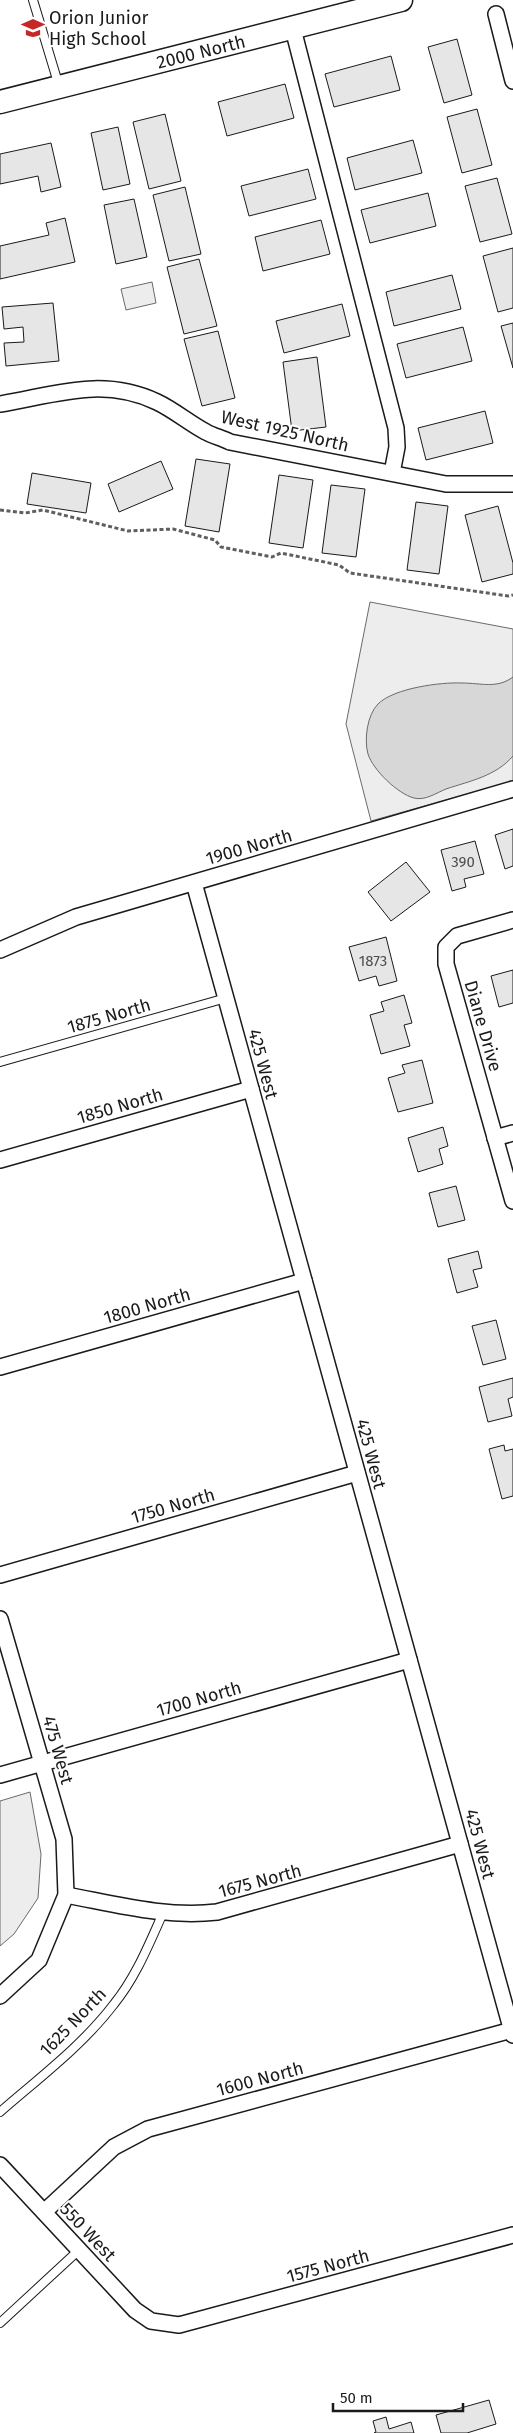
<svg xmlns="http://www.w3.org/2000/svg" width="513" height="2433" viewBox="0 0 513 2433" font-family="'Fira Sans',sans-serif">
<style>
.built{fill:#ededed;stroke:#6a6a6a}
.water{fill:#d7d7d7;stroke:#6a6a6a}
.building{fill:#e6e6e6;stroke:#1a1a1a}
.lines{fill:none;stroke-linecap:round;stroke-linejoin:round}
.lane-casing{stroke:#1a1a1a;stroke-width:10}
.street-casing{stroke:#1a1a1a;stroke-width:18}
.secondary-casing{stroke:#1a1a1a;stroke-width:25}
.path{stroke:#5f5f5f;stroke-width:3;stroke-dasharray:4 2.5;stroke-linecap:butt}
.lane{stroke:#fff;stroke-width:8}
.street{stroke:#fff;stroke-width:15}
.secondary{stroke:#fff;stroke-width:22}
.labels{text-anchor:middle;dominant-baseline:central;stroke-width:4;stroke-linejoin:round;paint-order:stroke}
.number-label{font-size:15px;fill:#4d4d4d}
.poi-label{font-size:18px;fill:#1a1a1a;stroke:#fff;text-anchor:start}
.street-label{font-size:18px;fill:#1a1a1a;stroke:#fff}
</style>
<rect width="100%" height="100%" fill="#fff"/>
<g class="built">
<polygon points="152,282 156,303 126,310 121,289"/>
<polygon points="370,602 513,629 513,781 371,821 346,724"/>
<polygon points="30,1792 41,1854 38,1898 14,1934 0,1946 0,1801"/>
</g>
<path class="water" d="M 513,677 L 513,756 C 496,776 470,781 446,789 C 436,793 425,801 414,798 C 398,794 373,770 368,754 C 364,740 367,715 378,704 C 394,688 441,682 462,683 C 481,683 497,689 513,677 Z"/>
<g class="building">
<polygon points="457,39 472,95 444,103 428,47"/>
<polygon points="391,56 400,90 334,107 325,74"/>
<polygon points="285,84 294,118 227,136 218,102"/>
<polygon points="477,109 492,165 462,173 447,117"/>
<polygon points="165,114 181,181 149,189 133,122"/>
<polygon points="118,127 130,184 103,190 91,133"/>
<polygon points="413,140 422,173 355,190 347,158"/>
<polygon points="51,143 61,187 41,192 38,176 0,184 0,154"/>
<polygon points="308,169 316,199 249,216 241,186"/>
<polygon points="497,178 512,234 480,242 465,186"/>
<polygon points="185,187 201,254 169,261 153,195"/>
<polygon points="428,193 436,226 370,243 361,210"/>
<polygon points="134,199 147,257 116,264 104,205"/>
<polygon points="65,218 75,262 0,279 0,246 49,235 46,223"/>
<polygon points="321,220 330,254 263,271 255,237"/>
<polygon points="513,248 513,308 498,312 483,256"/>
<polygon points="199,259 217,326 184,334 167,267"/>
<polygon points="452,275 461,309 394,326 386,292"/>
<polygon points="53,303 59,361 6,366 4,343 24,342 23,327 4,329 2,307"/>
<polygon points="342,304 350,336 284,353 276,321"/>
<polygon points="513,323 513,368 501,326"/>
<polygon points="463,327 472,361 406,378 397,344"/>
<polygon points="218,331 235,398 202,406 184,339"/>
<polygon points="317,357 326,427 292,431 283,362"/>
<polygon points="485,411 493,443 426,460 418,428"/>
<polygon points="196,459 230,464 219,532 185,526"/>
<polygon points="161,461 173,489 119,512 108,484"/>
<polygon points="32,473 91,483 86,513 27,504"/>
<polygon points="279,475 313,480 303,548 269,543"/>
<polygon points="331,485 365,489 356,557 322,553"/>
<polygon points="416,502 448,506 439,574 407,570"/>
<polygon points="498,506 513,563 513,574 482,582 465,515"/>
<polygon points="513,829 513,866 505,869 495,835"/>
<polygon points="475,841 484,874 464,879 466,887 452,891 441,850"/>
<polygon points="406,862 430,892 391,921 368,892"/>
<polygon points="386,937 397,981 379,986 376,976 359,981 349,947"/>
<polygon points="513,970 513,1003 499,1007 491,976"/>
<polygon points="404,995 412,1023 404,1025 410,1046 381,1054 370,1015 384,1011 381,1002"/>
<polygon points="422,1060 433,1103 398,1112 388,1078 405,1073 402,1065"/>
<polygon points="443,1127 448,1146 439,1149 443,1164 418,1172 408,1138"/>
<polygon points="456,1186 465,1220 438,1227 429,1193"/>
<polygon points="478,1251 482,1268 473,1270 478,1287 457,1293 448,1259"/>
<polygon points="496,1320 506,1359 483,1365 472,1326"/>
<polygon points="513,1378 513,1397 508,1399 512,1416 488,1422 479,1387"/>
<polygon points="504,1445 505,1451 513,1449 513,1496 502,1499 489,1449"/>
<polygon points="489,2400 496,2424 467,2433 441,2433 436,2415"/>
<polygon points="386,2417 389,2429 411,2422 414,2433 374,2433 376,2432 373,2421"/>
</g>
<g class="lines">
<defs>
<g id="lane">
<polyline points="33,0 59,86"/>
<polyline points="0,1062 226,998"/>
<path d="M 0,2112 C 39,2078 83,2045 114,2004 C 136,1977 149,1944 163,1913"/>
<polyline points="0,2323 79,2250"/>
</g>
<g id="street">
<polyline points="496,14 513,81"/>
<polyline points="293,29 396,428 397,447 392,473"/>
<path d="M 0,404 C 55,395 102,376 157,402 C 174,410 189,423 206,432 C 213,436 222,438 230,442 L 446,484 L 513,484"/>
<polyline points="194,883 513,2035"/>
<polyline points="513,920 457,936 446,947 446,964 513,1201"/>
<polyline points="0,950 76,917 513,789"/>
<polyline points="495,1138 513,1133"/>
<polyline points="0,1160 251,1089"/>
<polyline points="0,1367 304,1281"/>
<polyline points="0,1575 357,1473"/>
<polyline points="0,1619 64,1839 66,1895 39,1960 0,1996"/>
<polyline points="0,1775 409,1660"/>
<path d="M 66,1895 C 115,1904 166,1918 217,1912 L 460,1844"/>
<polyline points="0,2165 135,2310 151,2321 179,2325 513,2235"/>
<polyline points="44,2212 114,2147 148,2129 512,2030"/>
</g>
<polyline id="secondary" points="0,102 401,0"/>
</defs>
<use href="#lane" class="lane-casing"/>
<use href="#street" class="street-casing"/>
<use href="#secondary" class="secondary-casing"/>
<polyline class="path" points="0,510 25,513 43,510 128,531 173,529 215,540 221,547 272,557 281,553 339,565 350,573 508,596 513,595"/>
<use href="#lane" class="lane"/>
<use href="#street" class="street"/>
<use href="#secondary" class="secondary"/>
</g>
<defs>
<symbol id="school-bare" viewBox="-9 -9 18 18"><path d="M0-5L7-2L0 1L-7-2ZM-4 1L0 2.5L4 1V4Q0 6-4 4Z" fill="#c62828" stroke="#fff" stroke-width="2.5" paint-order="stroke"/></symbol>
</defs>
<g fill-rule="evenodd">
<use href="#school-bare" x="17" y="12" width="32" height="32"/>
</g>
<g class="labels">
<g class="number-label">
<text x="463" y="862">390</text>
<text x="373" y="961">1873</text>
</g>
<g class="poi-label">
<text x="49" y="18">Orion Junior<tspan x="49" dy="21">High School</tspan></text>
</g>
<g class="street-label">
<text transform="translate(201 52) rotate(-14)">2000 North</text>
<text transform="translate(285 431) rotate(13)">West 1925 North</text>
<text transform="translate(249 847) rotate(-16)">1900 North</text>
<text transform="translate(109 1016) rotate(-16)">1875 North</text>
<text transform="translate(483 1026) rotate(74)">Diane Drive</text>
<text transform="translate(263 1064) rotate(75)">425 West</text>
<text transform="translate(120 1106) rotate(-16)">1850 North</text>
<text transform="translate(147 1306) rotate(-16)">1800 North</text>
<text transform="translate(371 1454) rotate(75)">425 West</text>
<text transform="translate(173 1506) rotate(-16)">1750 North</text>
<text transform="translate(199 1699) rotate(-16)">1700 North</text>
<text transform="translate(58 1750) rotate(74)">475 West</text>
<text transform="translate(480 1844) rotate(75)">425 West</text>
<text transform="translate(260 1881) rotate(-15)">1675 North</text>
<text transform="translate(73 2022) rotate(-46)">1625 North</text>
<text transform="translate(260 2079) rotate(-15)">1600 North</text>
<text transform="translate(88 2232) rotate(47)">550 West</text>
<text transform="translate(328 2266) rotate(-15)">1575 North</text>
</g>
</g>
<path d="M333 2403v8h130v-8" fill="none" stroke="#1a1a1a" stroke-width="2.5"/>
<text x="340" y="2403" font-size="15" fill="#1a1a1a" stroke="#ffffff" stroke-width="4" paint-order="stroke">50 m</text>
</svg>
